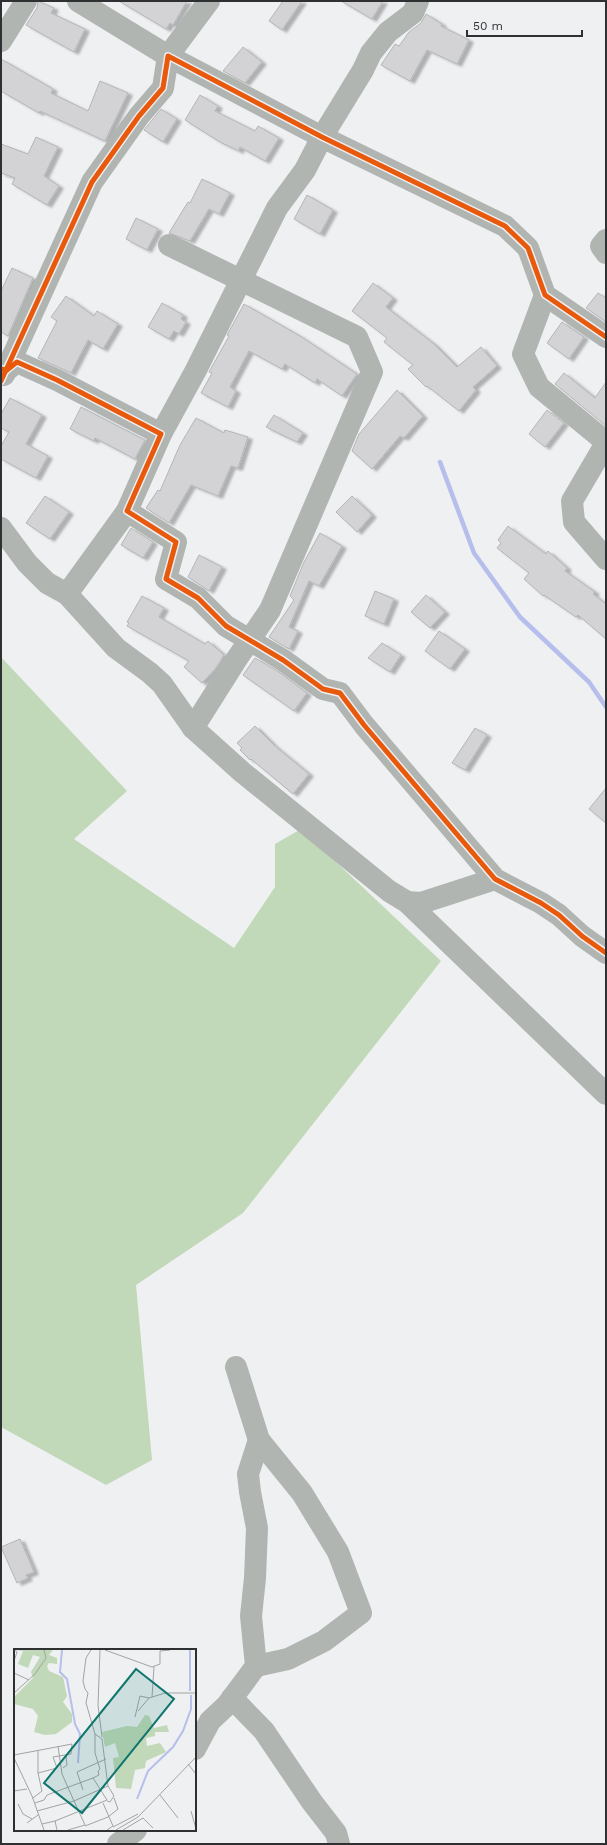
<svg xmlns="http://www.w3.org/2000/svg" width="607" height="1845" viewBox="0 0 607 1845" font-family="'Work Sans',sans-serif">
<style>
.forest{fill:#c1d9b8}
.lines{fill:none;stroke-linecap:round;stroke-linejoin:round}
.stream{stroke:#b6beec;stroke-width:4.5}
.building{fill:#d3d3d5;stroke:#b4b5b7;filter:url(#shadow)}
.minor{stroke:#b1b5b1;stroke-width:22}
.cycleway-casing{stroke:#eeeff3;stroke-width:8}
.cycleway{stroke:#e8590c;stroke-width:5}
.inset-river{fill:none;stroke:#b6beec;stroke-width:2}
.inset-road{fill:none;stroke:#a2a3a5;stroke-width:1}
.view{fill:#0f766e;fill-opacity:0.15;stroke:#0f766e;stroke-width:2}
.inset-edge{fill:none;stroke:#2f3031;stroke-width:2}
</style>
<defs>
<filter id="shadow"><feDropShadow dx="4.5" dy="2.5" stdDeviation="1" flood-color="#0004"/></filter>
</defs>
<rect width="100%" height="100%" fill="#eff0f2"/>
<polygon class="forest" points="1,657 127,791 74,839 234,948 275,887 275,844 301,829 441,961 243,1213 136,1285 152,1460 106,1485 1,1427"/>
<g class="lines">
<polyline class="stream" points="440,462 474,553 520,617 589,682 606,707"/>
</g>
<g class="building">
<polygon points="38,1 54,8 51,13 85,29 74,52 26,25 37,8"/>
<polygon points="119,1 187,1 173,25 170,23 166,29"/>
<polygon points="283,1 302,1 282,30 269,21"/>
<polygon points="341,1 383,1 372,19"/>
<polygon points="426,14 442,24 441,26 469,40 457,64 427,50 410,81 381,65 395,44 399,46 409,32 421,23"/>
<polygon points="243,47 262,62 245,83 223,71"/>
<polygon points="1,59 53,89 51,93 88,111 100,81 128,93 105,141 40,111 39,113 1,91"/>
<polygon points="200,95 218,106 215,111 255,131 258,126 279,138 265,161 240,147 239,151 220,142 185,120"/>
<polygon points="161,109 177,119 163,142 144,130"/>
<polygon points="36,137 58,147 44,176 59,186 47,205 12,184 15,178 1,173 1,144 28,154"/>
<polygon points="202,179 230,193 219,214 209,209 190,241 169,233 188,202 190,203"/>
<polygon points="307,195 333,210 320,234 294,219"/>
<polygon points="136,218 158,229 147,250 126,239"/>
<polygon points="12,268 33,278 8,336 1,332 1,291"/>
<polygon points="373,283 393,298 386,307 434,344 457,367 481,347 497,366 473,387 476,390 459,411 427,386 426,387 408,369 413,365 384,342 387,338 352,311"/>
<polygon points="598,293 606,298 606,322 586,308"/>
<polygon points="66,296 94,316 97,311 118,324 103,349 88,340 71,373 38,358 57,321 51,317"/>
<polygon points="162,303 183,315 181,319 186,322 179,334 174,331 169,339 148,327"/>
<polygon points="244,304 300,336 357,374 342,396 317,379 315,383 285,364 282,369 249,351 230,387 236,391 228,407 201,393 212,373 209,372 229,336 227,335"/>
<polygon points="562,322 584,337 569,359 547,343"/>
<polygon points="564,373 595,398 606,382 606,426 555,384"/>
<polygon points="397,390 423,416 404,438 400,436 372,469 352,451 359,434"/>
<polygon points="10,398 42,415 26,444 48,456 36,478 1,459 1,446 9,432 1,428 1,414"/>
<polygon points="81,407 145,440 135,459 95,438 94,441 70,429"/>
<polygon points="547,410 564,423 545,447 529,434"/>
<polygon points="274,415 303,433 297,442 266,427"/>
<polygon points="196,418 224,433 225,430 248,437 238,468 231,466 218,496 191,485 169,523 146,508 158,490 160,491 180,445"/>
<polygon points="45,496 69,512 50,539 26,523"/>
<polygon points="352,496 372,515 357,532 336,512"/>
<polygon points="508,526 546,554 548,551 567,568 565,571 595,592 593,594 606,604 606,639 578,615 576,617 544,595 543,596 524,579 529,573 497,548 501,543 498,540"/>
<polygon points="131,528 153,542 143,558 121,545"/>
<polygon points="320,533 342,546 319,586 309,581 289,627 298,631 289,649 269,637 294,600 290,596 304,562"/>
<polygon points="199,555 222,567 209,591 188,577"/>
<polygon points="375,591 394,599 384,624 365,616"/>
<polygon points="426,595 445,612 430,628 411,612"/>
<polygon points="142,596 164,608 159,617 205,644 208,641 224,655 216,668 202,683 184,667 189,661 127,626 129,623 127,622"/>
<polygon points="439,631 465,649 450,669 425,651"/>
<polygon points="382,643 401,655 390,672 368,658"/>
<polygon points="255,658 276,670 307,693 294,711 243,675"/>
<polygon points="255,726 275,746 309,774 293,794 251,759 250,760 240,750 242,748 237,743"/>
<polygon points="475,728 487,735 465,770 452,763"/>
<polygon points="606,788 606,823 589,809"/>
<polygon points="20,1539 34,1572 26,1575 28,1578 17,1583 1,1547"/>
</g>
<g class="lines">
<g class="minor">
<polyline points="78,1 168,56 209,1"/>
<polyline points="1,41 26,1"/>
<polyline points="606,240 601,246 606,253"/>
<polyline points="169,245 357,337 372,372 270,610 236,660 193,728"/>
<polyline points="545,295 523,354 539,387 606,442"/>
<polyline points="1,369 7,370 17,362 57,380 161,434 127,511 176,542 166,579 198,598 226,626 283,660 323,689 340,693 364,725 495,879 541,903 559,915 582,936 606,953"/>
<polyline points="4,375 92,182 139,116 163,88 168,56 322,137 505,226 528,248 545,295 606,337"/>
<polyline points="161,434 196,370 277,208 305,170 322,137 363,70 371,53 388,32 413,13 418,1"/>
<polyline points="606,443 572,501 574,522 606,559"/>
<polyline points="1,528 27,563 47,583 67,594 116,648 150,673 162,684 193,728 242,772 389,891 407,902 421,903 495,879"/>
<polyline points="67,594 127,511"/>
<polyline points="407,902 606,1094"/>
<polyline points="236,1367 259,1440 302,1493 338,1552 361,1613 324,1641 288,1659 256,1666"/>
<polyline points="232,1698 264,1731 312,1802 336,1833 339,1844"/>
<polyline points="195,1749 210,1721 227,1705 256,1666 251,1616 255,1578 257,1528 250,1492 248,1474 259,1440"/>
<polyline points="118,1844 136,1830"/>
</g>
<defs>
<g id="cycleway">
<polyline points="1,369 7,370 17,362 57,380 161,434 127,511 176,542 166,579 198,598 226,626 283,660 323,689 340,693 364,725 495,879 541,903 559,915 582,936 606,953"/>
<polyline points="1,381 92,182 139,116 163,88 168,56 322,137 505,226 528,248 545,295 606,337"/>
</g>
</defs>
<use href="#cycleway" class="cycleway-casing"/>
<use href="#cycleway" class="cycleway"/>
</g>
<g transform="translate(14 1649)">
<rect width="182" height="182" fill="#eff0f2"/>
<path d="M 1,1 L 39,1 L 35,6 L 43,9 L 43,15 L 35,14 L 33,17 L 35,22 L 49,28 L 53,47 L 49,53 L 58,65 L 58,73 L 42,85 L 31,86 L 20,83 L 24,67 L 19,60 L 0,55 L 1,47 L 19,29 L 17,23 L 26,8 L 19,6 L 14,19 L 4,15 L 9,2 ZM 131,66 L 135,67 L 140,79 L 153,76 L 155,83 L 141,83 L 141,87 L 132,89 L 133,97 L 146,94 L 152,103 L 132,112 L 131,119 L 121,121 L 117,140 L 102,139 L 99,109 L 105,108 L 101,94 L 91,98 L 88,83 L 113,77 L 123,78 Z" fill="#c1d9b8"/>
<path class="inset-river" d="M 48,1 L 46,23 L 53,30 L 61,75 L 66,85 L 64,114M 176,1 L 176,42M 123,150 L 134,122 L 159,98 L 169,82 L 177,60 L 177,46"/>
<path class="inset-road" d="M 0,1 L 3,3 L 0,12M 86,1 L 84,56 L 88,88M 91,1 L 138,18 L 146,15 L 146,2 L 156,1M 0,24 L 15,31M 0,44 L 21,25 L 32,9 L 30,1M 138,48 L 140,18M 124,62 L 135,49 L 151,44 L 182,44M 121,68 L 126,47 L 135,49M 81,85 L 88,90 L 94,137 L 100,147 L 96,153 L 93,152M 44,97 L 48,125 L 60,152 L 94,137M 0,106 L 58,95 L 57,105 L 39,108 L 43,119 L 24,124M 0,109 L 18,147 L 30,181M 174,115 L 182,125M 49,119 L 53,116 L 52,107M 69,141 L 63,123 L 92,110M 0,142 L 13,140M 146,146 L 164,169M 19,149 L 28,142 L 24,124 L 24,101M 21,154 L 30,151 L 33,146 L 79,129M 89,154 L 99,177 L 93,181M 4,155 L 9,165 L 18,170M 23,162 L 60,152 L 71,176 L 54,181M 177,162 L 182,180M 41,172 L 93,151 L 79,129 L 85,126 L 84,122 L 86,120 L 81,104 L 81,85 L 72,54 L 74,44 L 71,40 L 69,32 L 72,9 L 77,1M 13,174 L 24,166M 28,175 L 41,172 L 43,181M 71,177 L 94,168 L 104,160 L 100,149M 99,178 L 124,165M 102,181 L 124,168 L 182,108M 109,181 L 129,169 L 139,179"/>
<path class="view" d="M 122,20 L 160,50 L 68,164 L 30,134 Z"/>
<rect width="182" height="182" class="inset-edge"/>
</g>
<rect width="607" height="1845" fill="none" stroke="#2f3031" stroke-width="4"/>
<path d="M467 30v6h115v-6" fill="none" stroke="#2f3031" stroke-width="2"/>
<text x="473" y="30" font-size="12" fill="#2f3031" stroke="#eeeff3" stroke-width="3" paint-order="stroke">50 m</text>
</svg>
